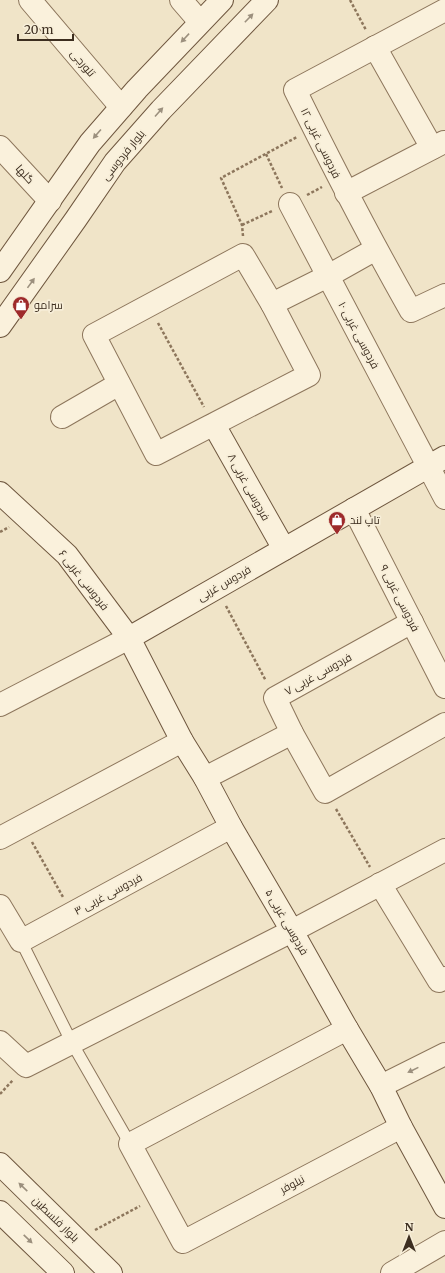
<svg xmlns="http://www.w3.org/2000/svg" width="445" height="1273" viewBox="0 0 445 1273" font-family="Merriweather,Cairo,serif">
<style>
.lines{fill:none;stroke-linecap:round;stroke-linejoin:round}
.lane-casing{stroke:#8d765c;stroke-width:13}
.street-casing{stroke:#8d765c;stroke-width:24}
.secondary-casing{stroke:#6f573f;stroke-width:24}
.path{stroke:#8d765c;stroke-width:2.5;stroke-dasharray:3 2;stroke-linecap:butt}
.lane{stroke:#faf1dc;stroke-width:11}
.street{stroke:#faf1dc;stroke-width:22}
.secondary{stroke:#faf1dc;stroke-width:22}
.oneway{fill:#9c907e}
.labels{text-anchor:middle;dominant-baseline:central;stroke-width:3.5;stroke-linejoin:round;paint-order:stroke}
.street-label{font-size:11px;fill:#3d2e20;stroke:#f7eed8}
.poi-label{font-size:11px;fill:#3d2e20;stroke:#f7eed8;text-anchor:start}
</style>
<rect width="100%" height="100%" fill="#f0e4c8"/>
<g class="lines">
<defs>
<polyline id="lane" points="21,941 72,1043 130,1144"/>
<g id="street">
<polyline points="30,0 121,107"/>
<polyline points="181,0 200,22"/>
<path d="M 445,10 L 295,90 C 332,165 370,239 411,311 L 445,295"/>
<polyline points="375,47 432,148"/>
<polyline points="0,147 50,201"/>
<polyline points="346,193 444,142"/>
<polyline points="290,204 445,498"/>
<polygon points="243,255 272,304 309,375 156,454 94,335"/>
<polyline points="272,304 328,276 376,249"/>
<polyline points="62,417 119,384"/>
<polyline points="354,509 445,687"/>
<polyline points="412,622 275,698 292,733 325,792 445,724"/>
<polyline points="0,705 129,638"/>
<polyline points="205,778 292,733"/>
<polyline points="0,838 182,741"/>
<polyline points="380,884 439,981 445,978"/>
<polyline points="0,906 21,941 231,827"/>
<polyline points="347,1029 130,1144 183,1242 401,1127"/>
<polyline points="0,1042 26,1066 292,931 445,850"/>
<polyline points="381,1086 445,1054"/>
<polyline points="392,1273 445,1242"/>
</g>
<g id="secondary">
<polyline points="0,271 90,143 137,89 222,0"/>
<polyline points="0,326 76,219 115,162 161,110 267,0"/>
<polyline points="214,425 284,549"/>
<polyline points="0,493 67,555 129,638 182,741 205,778 231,827 292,931 347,1029 381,1086 401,1127 445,1207"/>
<polyline points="129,638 445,457"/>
<polyline points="0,1164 111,1273"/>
<polyline points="0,1212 63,1273"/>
</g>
</defs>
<use href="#lane" class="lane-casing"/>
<use href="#street" class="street-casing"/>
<use href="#secondary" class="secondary-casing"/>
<g class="path">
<polyline points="350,0 366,30"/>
<polyline points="266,154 282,188"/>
<polyline points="307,195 322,187"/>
<polyline points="242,225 272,211"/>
<polyline points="243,236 242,225 221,178 297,137"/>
<polyline points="158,323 204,407"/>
<polyline points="0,532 9,527"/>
<polyline points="226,606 266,681"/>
<polyline points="336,809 370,867"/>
<polyline points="32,842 63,897"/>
<polyline points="0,1094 13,1080"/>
<polyline points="95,1230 140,1206"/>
</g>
<use href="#lane" class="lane"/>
<use href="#street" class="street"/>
<use href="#secondary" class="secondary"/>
</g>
<defs><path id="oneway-solid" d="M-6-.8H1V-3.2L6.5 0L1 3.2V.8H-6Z"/></defs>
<g class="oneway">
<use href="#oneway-solid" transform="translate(249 18) rotate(-46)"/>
<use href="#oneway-solid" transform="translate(185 38) rotate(133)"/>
<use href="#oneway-solid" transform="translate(159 112) rotate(-48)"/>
<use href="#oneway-solid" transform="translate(97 134) rotate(131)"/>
<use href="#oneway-solid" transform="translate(31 283) rotate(-54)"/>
<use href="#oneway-solid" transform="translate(413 1070) rotate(154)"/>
<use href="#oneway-solid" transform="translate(23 1187) rotate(-136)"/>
<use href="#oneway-solid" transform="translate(28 1239) rotate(44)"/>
</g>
<defs>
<symbol id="shop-pin" viewBox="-11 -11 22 30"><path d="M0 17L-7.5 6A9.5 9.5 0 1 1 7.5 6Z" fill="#9e2a2b" stroke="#f7eed8"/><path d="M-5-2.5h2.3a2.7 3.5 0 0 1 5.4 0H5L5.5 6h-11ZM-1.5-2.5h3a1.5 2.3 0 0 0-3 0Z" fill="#fff"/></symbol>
</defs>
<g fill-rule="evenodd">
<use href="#shop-pin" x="11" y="295" width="20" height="27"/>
<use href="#shop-pin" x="327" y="510" width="20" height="27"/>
</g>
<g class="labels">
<g class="street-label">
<text transform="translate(83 63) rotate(50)">تلورجی</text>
<text transform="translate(321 143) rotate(64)">فردوسی غربی ۱۲</text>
<text transform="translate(123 155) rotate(-51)">بلوار فردوسی</text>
<text transform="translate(25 174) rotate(48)">گلها</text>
<text transform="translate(359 335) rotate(62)">فردوسی غربی ۱۰</text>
<text transform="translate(249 487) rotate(61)">فردوسی غربی ۸</text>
<text transform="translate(84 580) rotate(52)">فردوسی غربی ۶</text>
<text transform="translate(224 583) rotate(-30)">فردوس غربی</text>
<text transform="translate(400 598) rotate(63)">فردوسی غربی ۹</text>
<text transform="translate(318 674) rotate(-29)">فردوسی غربی ۷</text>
<text transform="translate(108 894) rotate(-28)">فردوسی غربی ۳</text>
<text transform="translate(287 922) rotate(60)">فردوسی غربی ۵</text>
<text transform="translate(292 1184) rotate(-28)">نیلوفر</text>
<text transform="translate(56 1219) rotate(44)">بلوار فلسطین</text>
</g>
<g class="poi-label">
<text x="34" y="305">سرامو</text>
<text x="350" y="520">تاپ لند</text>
</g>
</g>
<g transform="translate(409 1237)" stroke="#f7eed8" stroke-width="3" paint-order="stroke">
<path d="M0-3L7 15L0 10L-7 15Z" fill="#3d2e20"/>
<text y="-6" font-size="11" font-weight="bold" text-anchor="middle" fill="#3d2e20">N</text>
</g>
<path d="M18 34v6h55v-6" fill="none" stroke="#3d2e20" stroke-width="2"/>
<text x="24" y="34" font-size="12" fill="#3d2e20" stroke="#f7eed8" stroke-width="3" paint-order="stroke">20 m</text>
</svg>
